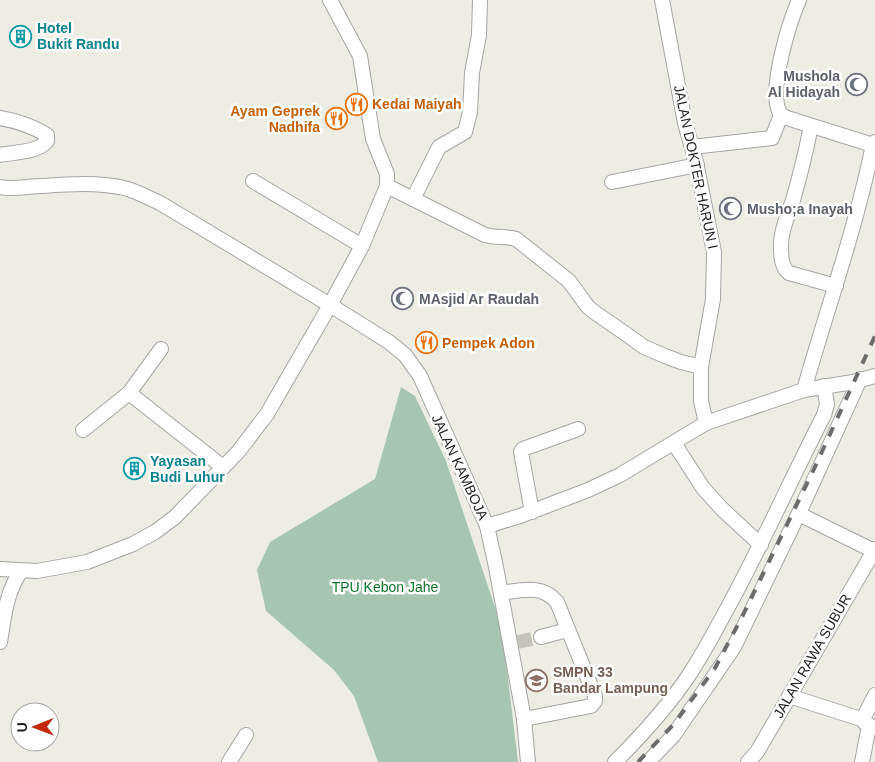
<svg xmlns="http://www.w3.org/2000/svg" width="875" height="762" viewBox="0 0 875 762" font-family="Helvetica,sans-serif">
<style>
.cemetery{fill:#a6c6b1}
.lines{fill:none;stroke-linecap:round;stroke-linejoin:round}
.minor-tunnel{stroke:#c4c4bc;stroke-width:14;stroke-dasharray:14 7;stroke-linecap:butt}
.minor-casing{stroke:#a5a5a5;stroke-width:16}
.minor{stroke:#fff;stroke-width:14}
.rail{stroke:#6c6c6c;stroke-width:4;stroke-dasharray:10 10;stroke-linecap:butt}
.labels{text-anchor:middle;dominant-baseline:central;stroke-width:5;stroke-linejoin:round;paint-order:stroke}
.culture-label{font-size:14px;font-weight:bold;fill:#0d838f;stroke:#fff;text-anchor:start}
.worship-label{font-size:14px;font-weight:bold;fill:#5b616d;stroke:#fff;text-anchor:start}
.food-label{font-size:14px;font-weight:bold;fill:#c56008;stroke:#fff;text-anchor:start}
.street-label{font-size:14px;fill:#1e1e1e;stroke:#fff}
.park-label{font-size:14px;fill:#10772a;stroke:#fff}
.education-label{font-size:14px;font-weight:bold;fill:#785e54;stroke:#fff;text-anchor:start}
</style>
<rect width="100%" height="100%" fill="#eeede4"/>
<polygon class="cemetery" points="401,387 415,396 446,461 502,628 518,762 378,762 354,696 334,670 266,611 257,570 270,542 375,479"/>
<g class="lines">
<polyline class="minor-tunnel" points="518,642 541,637"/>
<defs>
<g id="minor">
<polyline points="662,0 685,123 696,162 714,252 713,299 701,367 701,401 706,423"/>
<path d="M 799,0 C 789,23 769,88 779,111 C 780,115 784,116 787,118 L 873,145"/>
<path d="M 0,118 C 17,121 32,126 47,135 L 47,141 C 37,153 14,152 0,155"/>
<path d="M 811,126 C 806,151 800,176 793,200 C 788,215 781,230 781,245 C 781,255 781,267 789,273 L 836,286"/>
<polyline points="692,147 772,138 781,115"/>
<polyline points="253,181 362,246"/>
<polyline points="612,182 697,165"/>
<path d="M 387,186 L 485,235 C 496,238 506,236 516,239 L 569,281 L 588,307 L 597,314 L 626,334 L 644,347 L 665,356 L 681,362 L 701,367"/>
<path d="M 0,187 C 14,190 29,186 43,186 C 69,184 98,182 124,188 C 137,191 148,198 160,203 L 330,305 L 389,342 L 405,355 L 420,376 L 487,526 L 496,567 L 524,719 L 528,762"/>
<polyline points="413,199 439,147 465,132 470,112 472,73 479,35 480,0"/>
<path d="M 804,390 C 827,309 856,228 873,145 L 875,142"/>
<polyline points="129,393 161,349"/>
<polyline points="83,430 129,393 223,467"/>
<polyline points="674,443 703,488 722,509 761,545"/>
<polyline points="532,512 521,452 523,449 578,429"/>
<polyline points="805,517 874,551"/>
<polyline points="487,526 520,516 588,490 620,475 706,423 804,390 853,382 875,376"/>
<polyline points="0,569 37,571 87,562 133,544 155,532 175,517 238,452 267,414 330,305 362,246 387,186 387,174 373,139 360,56 330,0"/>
<path d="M 501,593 C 521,590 542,584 557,602 L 595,696 L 595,701 L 591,706 L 524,719"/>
<polyline points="541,637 567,630"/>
<path d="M 0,642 C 4,618 6,592 21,571"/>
<polyline points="875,695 864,717 865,723 875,728"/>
<polyline points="789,696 864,720"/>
<polyline points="229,762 246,735"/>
<path d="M 615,762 C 642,735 668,707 689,675 C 703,654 715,631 727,609 C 762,545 791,479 824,415 L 827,404 L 824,386"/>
<polyline points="648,762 673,736 734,647 799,513 860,379"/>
<polyline points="748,762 757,752 875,549"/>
<polyline points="862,762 869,726"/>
</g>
</defs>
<use href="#minor" class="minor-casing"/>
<use href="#minor" class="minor"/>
<polyline class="rail" points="638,762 674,724 715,668 743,615 814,469 875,336"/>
</g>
<defs>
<symbol id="building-ring" viewBox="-11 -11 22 22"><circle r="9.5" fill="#fff" stroke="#0f9aa8" stroke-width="1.5"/><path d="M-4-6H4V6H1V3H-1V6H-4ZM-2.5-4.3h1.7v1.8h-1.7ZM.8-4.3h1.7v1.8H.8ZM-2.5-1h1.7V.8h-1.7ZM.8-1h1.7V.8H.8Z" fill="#0f9aa8"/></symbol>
<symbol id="mosque-ring" viewBox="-11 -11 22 22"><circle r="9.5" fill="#fff" stroke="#6b7280" stroke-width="1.5"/><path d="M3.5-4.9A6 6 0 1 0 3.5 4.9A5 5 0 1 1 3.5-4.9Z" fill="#6b7280"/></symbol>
<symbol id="restaurant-ring" viewBox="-11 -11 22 22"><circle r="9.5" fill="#fff" stroke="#e8710a" stroke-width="1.5"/><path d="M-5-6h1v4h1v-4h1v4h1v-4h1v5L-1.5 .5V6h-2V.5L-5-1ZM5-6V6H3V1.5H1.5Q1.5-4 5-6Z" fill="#e8710a"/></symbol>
<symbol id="school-ring" viewBox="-11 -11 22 22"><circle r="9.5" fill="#fff" stroke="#8d6e63" stroke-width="1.5"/><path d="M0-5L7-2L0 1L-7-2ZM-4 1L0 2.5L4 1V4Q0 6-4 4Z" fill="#8d6e63"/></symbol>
</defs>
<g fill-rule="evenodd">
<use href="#building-ring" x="8" y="24" width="25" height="25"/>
<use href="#mosque-ring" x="844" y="72" width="25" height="25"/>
<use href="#restaurant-ring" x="344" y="92" width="25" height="25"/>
<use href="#restaurant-ring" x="324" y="106" width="25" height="25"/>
<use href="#mosque-ring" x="718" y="196" width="25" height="25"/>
<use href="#mosque-ring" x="390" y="286" width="25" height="25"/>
<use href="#restaurant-ring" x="414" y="330" width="25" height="25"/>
<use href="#building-ring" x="122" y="456" width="25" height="25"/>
<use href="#school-ring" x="524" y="668" width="25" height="25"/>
</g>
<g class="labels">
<g class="culture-label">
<text x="37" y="28">Hotel<tspan x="37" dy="16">Bukit Randu</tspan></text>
<text x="150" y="461">Yayasan<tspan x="150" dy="16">Budi Luhur</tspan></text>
</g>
<g class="worship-label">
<text x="840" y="76" text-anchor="end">Mushola<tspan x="840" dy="16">Al Hidayah</tspan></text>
<text x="747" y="209">Musho;a Inayah</text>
<text x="419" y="299">MAsjid Ar Raudah</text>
</g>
<g class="food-label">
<text x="372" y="104">Kedai Maiyah</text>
<text x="320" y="111" text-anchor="end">Ayam Geprek<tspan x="320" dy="16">Nadhifa</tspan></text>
<text x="442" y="343">Pempek Adon</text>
</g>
<g class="street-label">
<text transform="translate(696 167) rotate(78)">JALAN DOKTER HARUN I</text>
<text transform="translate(460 467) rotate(65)">JALAN KAMBOJA</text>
<text transform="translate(812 656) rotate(-60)">JALAN RAWA SUBUR</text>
</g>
<g class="park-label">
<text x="385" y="587">TPU Kebon Jahe</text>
</g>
<g class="education-label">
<text x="553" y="672">SMPN 33<tspan x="553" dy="16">Bandar Lampung</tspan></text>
</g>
</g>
<g transform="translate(35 727) rotate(269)"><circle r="24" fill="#ffffff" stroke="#a5a5a5"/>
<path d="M0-4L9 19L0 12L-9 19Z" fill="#c22809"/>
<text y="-8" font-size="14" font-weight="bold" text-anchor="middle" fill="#1e1e1e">U</text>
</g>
</svg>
